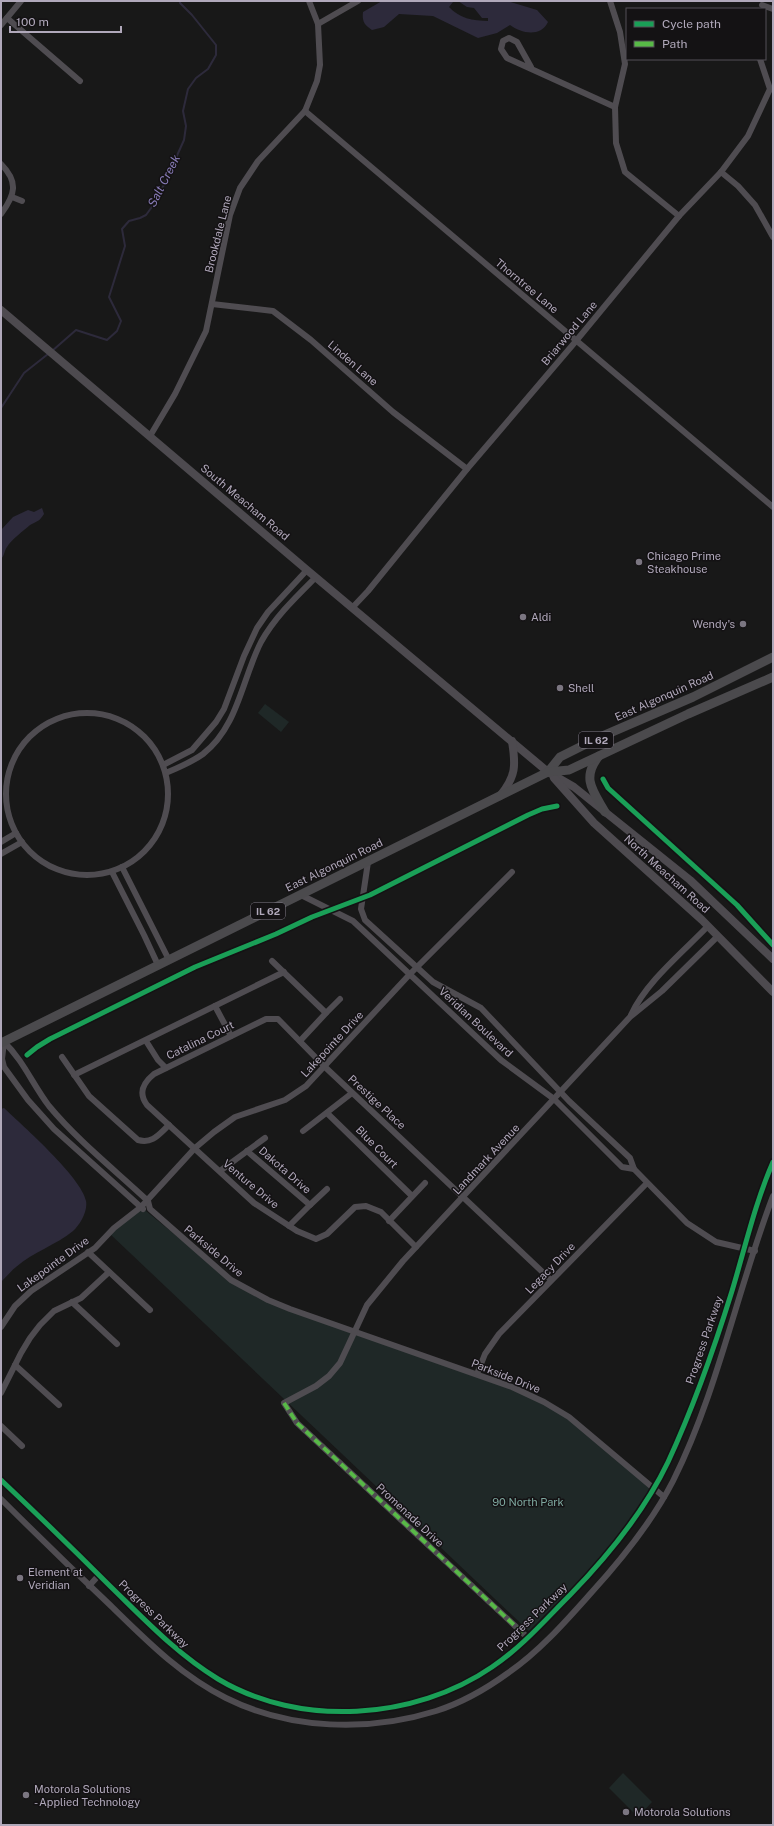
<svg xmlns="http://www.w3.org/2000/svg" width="774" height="1826" viewBox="0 0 774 1826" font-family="'Public Sans',sans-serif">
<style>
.green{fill:#1f2827}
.water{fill:#2d2a3b;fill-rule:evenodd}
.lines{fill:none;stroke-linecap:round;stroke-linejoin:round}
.stream{stroke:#2d2a3b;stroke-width:2}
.street{stroke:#4f4c51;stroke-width:6}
.secondary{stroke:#4d4a4f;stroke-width:8}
.primary{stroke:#4b4a4d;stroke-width:9}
.quiet{stroke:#58b947;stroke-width:4;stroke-dasharray:8 4;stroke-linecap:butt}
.cycleway-casing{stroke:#141214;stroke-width:8}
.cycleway{stroke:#1a9f57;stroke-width:5}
.poi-dot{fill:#7b7681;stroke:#141214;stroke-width:1.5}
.labels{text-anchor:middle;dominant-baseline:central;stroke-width:3;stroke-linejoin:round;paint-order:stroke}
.shield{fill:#141214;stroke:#817b88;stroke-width:1}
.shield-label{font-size:10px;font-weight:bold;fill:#b0a8ba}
.street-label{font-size:11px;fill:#b0a8ba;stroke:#141214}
.poi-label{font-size:11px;fill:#b0a8ba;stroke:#141214;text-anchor:start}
.park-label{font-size:11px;fill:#7da79e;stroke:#141214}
.water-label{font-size:12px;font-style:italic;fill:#887cb8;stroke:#141214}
</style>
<rect width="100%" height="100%" fill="#181818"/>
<g class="green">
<polygon points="265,704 289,722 281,732 258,713"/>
<polygon points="141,1207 217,1269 268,1300 512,1387 569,1417 654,1488 617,1542 532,1634 109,1233"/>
<polygon points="623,1773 652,1802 638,1817 609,1788"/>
</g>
<g class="water">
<path d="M 382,1 L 507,1 L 537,10 L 548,22 C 540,38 521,33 510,25 L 497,33 L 478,38 L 433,16 L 399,14 L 384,27 L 372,30 C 364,25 362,21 363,12 ZM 458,1 L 467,7 L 474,8 L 482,18 L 488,18 L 488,21 C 473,21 459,18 449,7 L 453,2 Z"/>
<path d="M 42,508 L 44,514 C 39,522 37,521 30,525 C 23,531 11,540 7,547 C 4,551 5,555 1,559 L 1,530 L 13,517 L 28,510 L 34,512 Z"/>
<path d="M 4,1108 C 23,1126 82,1178 86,1201 C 88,1211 80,1225 73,1231 C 56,1245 33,1252 16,1267 C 11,1271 6,1277 1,1282 L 1,1109 Z"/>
</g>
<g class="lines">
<g class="stream">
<polyline points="52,351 76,330 107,340 117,331 121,321 109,297 125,246 122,229 129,221 140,218 146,215 157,200 184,140 186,126 183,111 188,89 196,78 208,69 216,55 216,45 192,15 180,3 180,1"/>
<polyline points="1,408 24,373 48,354"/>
</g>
<g class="street">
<polyline points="610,1 620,32 625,64 615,107 616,143 625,172 679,216"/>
<polyline points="762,5 773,9"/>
<polyline points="7,18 80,81"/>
<polyline points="318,24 358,1"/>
<polyline points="1,25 21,1"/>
<polyline points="531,67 517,42 509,38 503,41 501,49 507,58 615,107"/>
<polyline points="305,111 773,507"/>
<path d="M 1,164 C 19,182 15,195 1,214"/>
<polyline points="721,172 738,186 755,205 773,237"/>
<polyline points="12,197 22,201"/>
<polyline points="212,304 273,311 311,340 393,412 467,469"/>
<polyline points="150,436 175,394 206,331 230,215 240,188 258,161 305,111 317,81 320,65 318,24 309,1"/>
<polyline points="352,608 368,591 467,469 576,341 679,216 721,172 748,136 770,89 760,59"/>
<circle cx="87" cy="794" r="81"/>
<polyline points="165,764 192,750 216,722 224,709 244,656 257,628 268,612 307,570"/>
<path d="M 168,772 C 180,767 192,762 203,754 C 238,727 242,679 261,642 C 275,617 296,597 316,577"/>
<polyline points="1,842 16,833"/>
<polyline points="1,854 22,842"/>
<polyline points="368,862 361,909 365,920 433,982 481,1008 569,1101 630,1158 634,1169 687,1223 716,1242 755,1251"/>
<polyline points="122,867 169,960"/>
<polyline points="112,872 144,935 158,965"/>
<polyline points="301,895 353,921 501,1060 554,1099 622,1167 634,1169"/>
<polyline points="272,961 326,1013 300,1041"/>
<polyline points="215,1006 231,1036"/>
<polyline points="326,1013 340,999"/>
<path d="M 631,1015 C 646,982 682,953 708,926"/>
<polyline points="146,1041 158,1060 166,1068"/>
<path d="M 4,1042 C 23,1060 33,1085 49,1106 C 78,1141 115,1170 148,1201 L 150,1209 L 231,1280 L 268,1300 L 290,1309 L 512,1387 L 544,1402 L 569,1417 L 664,1497"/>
<polyline points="4,1042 2,1059 4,1067 28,1100 54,1129 143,1209"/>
<path d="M 62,1057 L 89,1096 L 138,1140 C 153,1144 159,1134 169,1125"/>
<polyline points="74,1075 284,972"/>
<polyline points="327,1113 412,1196"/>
<polyline points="303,1131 352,1093"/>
<polyline points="247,1151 310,1205 289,1226"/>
<polyline points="220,1171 265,1138"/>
<polyline points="310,1205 327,1189"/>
<polyline points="389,1221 425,1183"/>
<path d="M 416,1247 L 381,1212 L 366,1206 L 355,1207 L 327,1234 L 316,1239 L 297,1231 L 254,1203 L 147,1105 C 138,1093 143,1083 154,1074 L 266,1019 L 278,1019 L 325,1067 L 551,1280"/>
<polyline points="88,1252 150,1310"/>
<polyline points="72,1302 117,1344"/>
<polyline points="1,1327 15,1306 31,1291 95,1248 114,1228 141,1207 195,1148 214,1132 235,1117 285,1100 306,1086 410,974 512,872"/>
<polyline points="15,1365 59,1405"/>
<polyline points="477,1374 485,1354 499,1334 647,1183"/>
<polyline points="1,1393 21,1353 30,1338 40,1325 54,1311 81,1298 109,1272"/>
<polyline points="1,1426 22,1446"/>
<path d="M 1,1480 C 38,1515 75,1551 111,1587 C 145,1620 177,1654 218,1679 C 300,1728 415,1720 492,1667 C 522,1647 545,1620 570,1595 C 608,1556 644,1512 668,1462 C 693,1408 714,1349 732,1291 C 745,1248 755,1203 773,1162"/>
<path d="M 1,1499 C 37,1535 73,1570 109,1604 C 146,1640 180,1675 226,1698 C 290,1730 369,1732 436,1711 C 461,1703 486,1689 508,1673 C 539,1652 566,1621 591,1593 C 622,1559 652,1522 673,1481 C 718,1391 737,1290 773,1196"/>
<polyline points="89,1586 99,1575"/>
<polyline points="528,1638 297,1423 284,1403 316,1386 329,1376 340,1363 367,1305 403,1261 630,1017 662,991 718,936"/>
</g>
<g class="secondary">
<polyline points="1,310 307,570 548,772 574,787 690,880 773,959"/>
<polyline points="554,778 594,823 702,920 773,992"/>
<path d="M 500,796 C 516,776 516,766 512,741"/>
</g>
<g class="primary">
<path d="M 599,756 C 581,778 593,791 605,812"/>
<polyline points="548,772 560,757 598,738 693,697 773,657"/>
<polyline points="1,1043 548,772 569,770 688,714 773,677"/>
</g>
<polyline class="quiet" points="284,1403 297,1423 528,1638"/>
<defs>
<g id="cycleway">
<polyline points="603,779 608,788 737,905 773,945"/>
<polyline points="27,1055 37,1047 50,1039 195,967 276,934 312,917 370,895 528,815 542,809 557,806"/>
<path d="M 1,1480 C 38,1515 75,1551 111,1587 C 145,1620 177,1654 218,1679 C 300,1728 415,1720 492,1667 C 522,1647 545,1620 570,1595 C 608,1556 644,1512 668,1462 C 693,1408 714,1349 732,1291 C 745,1248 755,1203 773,1162"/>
</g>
</defs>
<use href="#cycleway" class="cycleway-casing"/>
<use href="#cycleway" class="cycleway"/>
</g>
<g class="poi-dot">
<circle cx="639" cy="562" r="4"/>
<circle cx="523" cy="617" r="4"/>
<circle cx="743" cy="624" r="4"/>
<circle cx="560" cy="688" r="4"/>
<circle cx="20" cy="1578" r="4"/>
<circle cx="26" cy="1795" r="4"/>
<circle cx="626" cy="1812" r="4"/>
</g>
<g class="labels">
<g class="shield">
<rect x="579" y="732" width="34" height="16" rx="3"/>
<rect x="251" y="903" width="34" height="16" rx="3"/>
</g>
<g class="shield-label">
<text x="596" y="740">IL 62</text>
<text x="268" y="911">IL 62</text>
</g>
<g class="street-label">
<text transform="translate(218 234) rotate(-76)">Brookdale Lane</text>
<text transform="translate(527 286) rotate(40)">Thorntree Lane</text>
<text transform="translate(569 333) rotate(-50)">Briarwood Lane</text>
<text transform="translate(353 363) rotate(41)">Linden Lane</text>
<text transform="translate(245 502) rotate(40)">South Meacham Road</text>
<text transform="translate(664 696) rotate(-24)">East Algonquin Road</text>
<text transform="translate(334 865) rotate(-26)">East Algonquin Road</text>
<text transform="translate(667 874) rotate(42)">North Meacham Road</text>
<text transform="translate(476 1022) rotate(43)">Veridian Boulevard</text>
<text transform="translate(200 1040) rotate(-26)">Catalina Court</text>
<text transform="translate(332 1044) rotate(-47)">Lakepointe Drive</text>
<text transform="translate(377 1102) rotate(43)">Prestige Place</text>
<text transform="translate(377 1147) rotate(45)">Blue Court</text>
<text transform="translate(486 1159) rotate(-47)">Landmark Avenue</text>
<text transform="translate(285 1170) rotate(41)">Dakota Drive</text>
<text transform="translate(251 1184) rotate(40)">Venture Drive</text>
<text transform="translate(214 1251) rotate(40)">Parkside Drive</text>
<text transform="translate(53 1264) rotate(-36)">Lakepointe Drive</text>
<text transform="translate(550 1268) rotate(-46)">Legacy Drive</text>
<text transform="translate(704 1340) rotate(-71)">Progress Parkway</text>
<text transform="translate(506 1376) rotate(22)">Parkside Drive</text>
<text transform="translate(410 1515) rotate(43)">Promenade Drive</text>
<text transform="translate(154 1614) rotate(44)">Progress Parkway</text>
<text transform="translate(532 1617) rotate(-44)">Progress Parkway</text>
</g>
<g class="poi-label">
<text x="647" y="556">Chicago Prime<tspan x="647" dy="13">Steakhouse</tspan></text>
<text x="531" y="617">Aldi</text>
<text x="735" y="624" text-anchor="end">Wendy's</text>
<text x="568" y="688">Shell</text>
<text x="28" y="1572">Element at<tspan x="28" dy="13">Veridian</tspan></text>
<text x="34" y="1789">Motorola Solutions<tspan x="34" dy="13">- Applied Technology</tspan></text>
<text x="634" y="1812">Motorola Solutions</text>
</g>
<g class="park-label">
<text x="528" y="1502">90 North Park</text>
</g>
<g class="water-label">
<text transform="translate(164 181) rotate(-63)">Salt Creek</text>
</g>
</g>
<rect width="774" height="1826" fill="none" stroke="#b0a8ba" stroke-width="4"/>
<rect x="626" y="8" width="140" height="52" fill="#141214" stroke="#524e56"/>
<rect x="634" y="21" width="20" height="6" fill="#1a9f57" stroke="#524e56"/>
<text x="662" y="28" font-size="12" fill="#b0a8ba">Cycle path</text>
<rect x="634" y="41" width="20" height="6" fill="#58b947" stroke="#524e56"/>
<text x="662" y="48" font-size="12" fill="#b0a8ba">Path</text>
<path d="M10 26v6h111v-6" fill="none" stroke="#b0a8ba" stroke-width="2"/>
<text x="16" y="26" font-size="12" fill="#b0a8ba" stroke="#141214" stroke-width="3" paint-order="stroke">100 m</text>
</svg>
